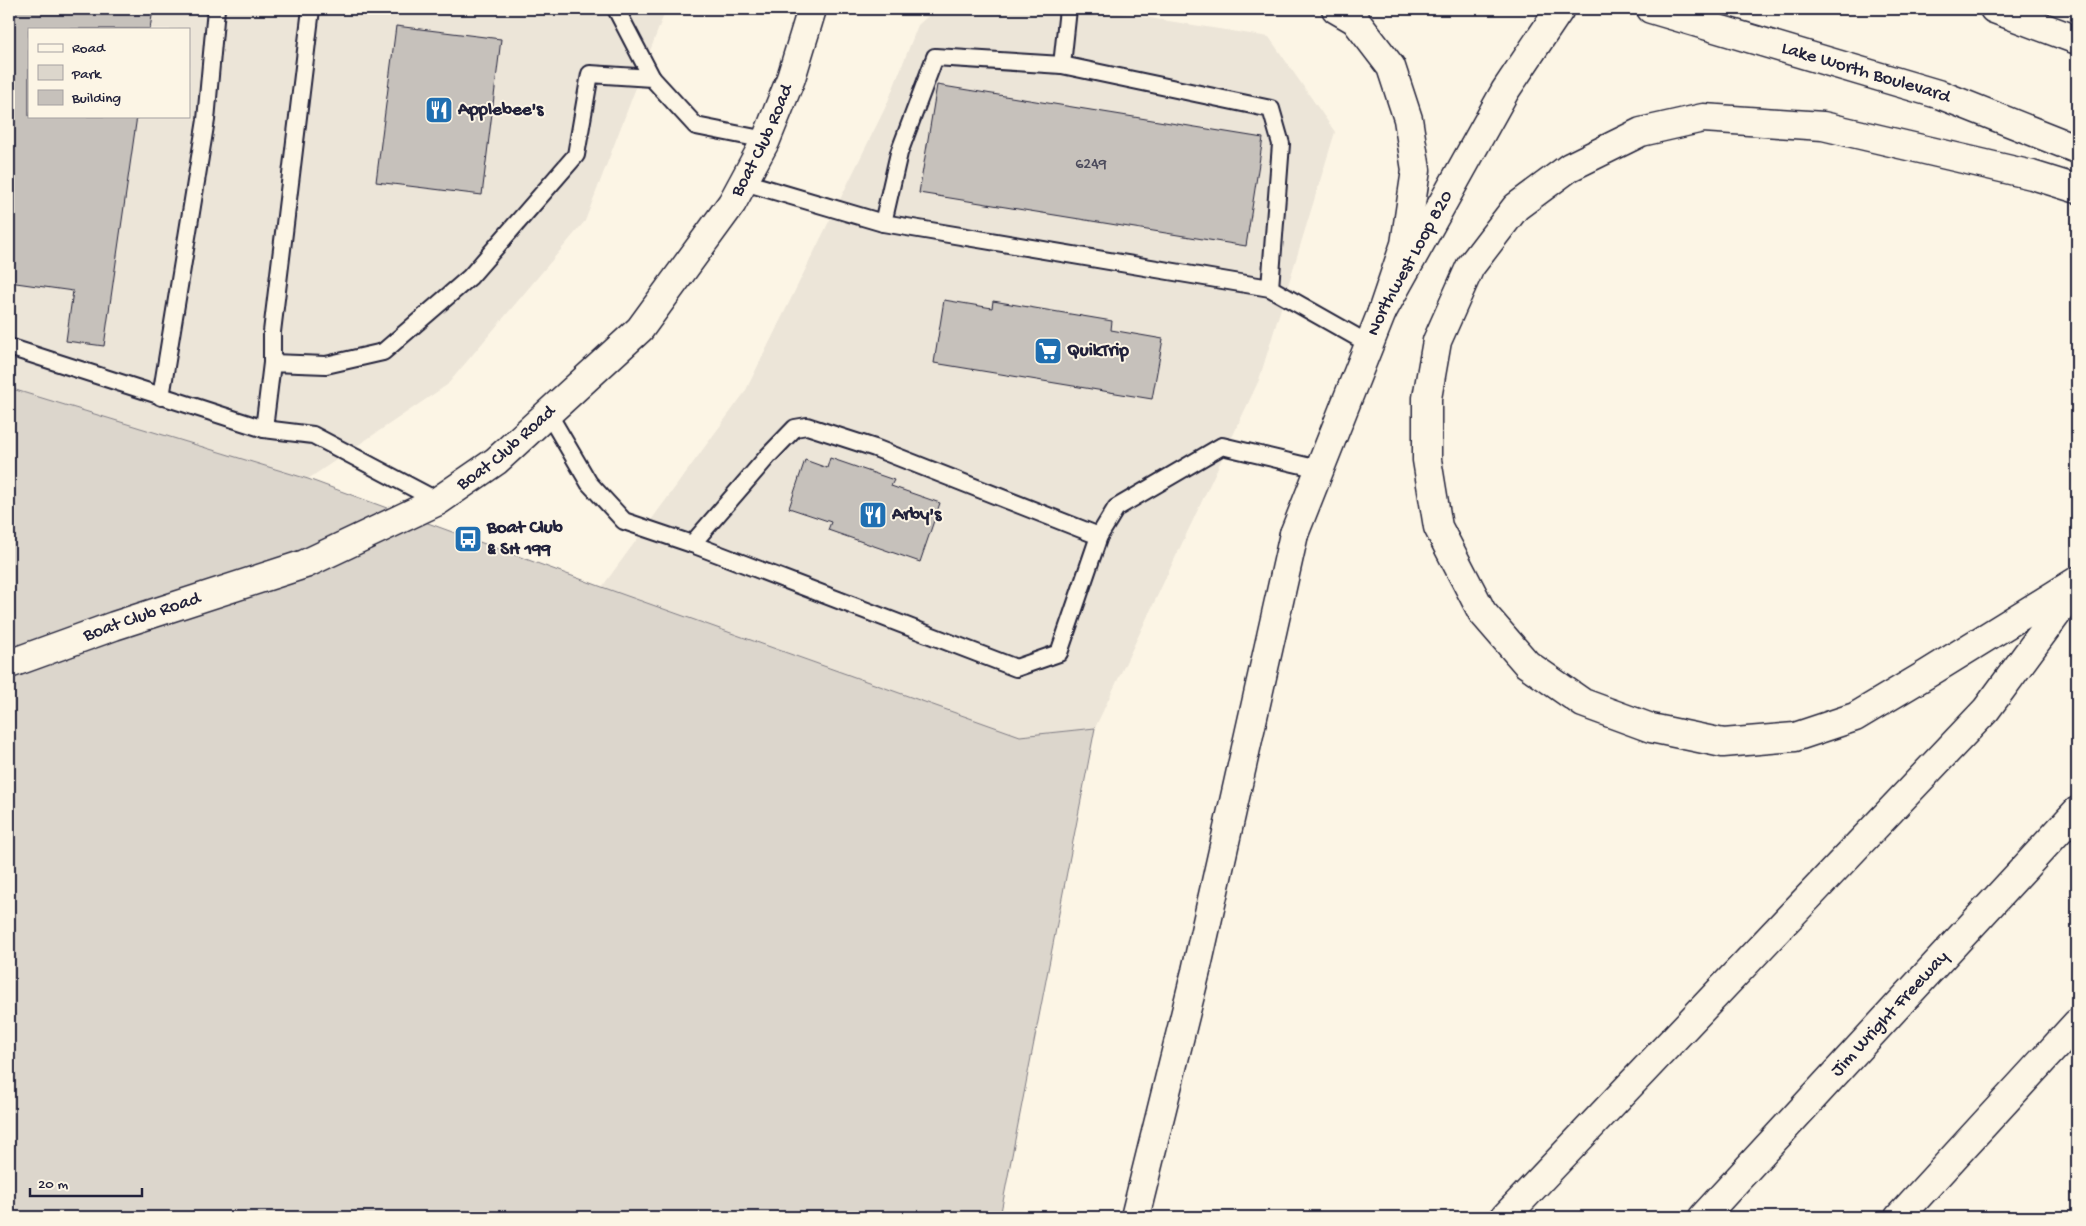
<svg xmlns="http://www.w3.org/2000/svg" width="2086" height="1226" viewBox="0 0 2086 1226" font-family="'Gochi Hand',sans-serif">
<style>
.built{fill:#ece5d8;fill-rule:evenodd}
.green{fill:#dcd6cc;stroke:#7f7c84}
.building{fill:#c6c1bb;stroke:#22223b}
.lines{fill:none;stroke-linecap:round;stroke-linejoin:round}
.service-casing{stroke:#22223b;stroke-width:20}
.secondary-casing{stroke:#22223b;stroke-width:31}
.trunk-casing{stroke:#22223b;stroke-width:31}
.motorway-casing{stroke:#22223b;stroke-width:31}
.service{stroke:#fcf5e5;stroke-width:16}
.secondary{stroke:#fcf5e5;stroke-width:28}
.trunk{stroke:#fcf5e5;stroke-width:28}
.motorway{stroke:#fcf5e5;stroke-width:28}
.labels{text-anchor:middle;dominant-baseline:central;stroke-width:4;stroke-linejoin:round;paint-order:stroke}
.number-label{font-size:16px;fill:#4b4a5b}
.street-label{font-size:19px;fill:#22223b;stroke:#fcf5e5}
.poi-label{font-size:19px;font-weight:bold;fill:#22223b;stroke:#fcf5e5;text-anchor:start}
</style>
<rect width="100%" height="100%" fill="#fcf5e5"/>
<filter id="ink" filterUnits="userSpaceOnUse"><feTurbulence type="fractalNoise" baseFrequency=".02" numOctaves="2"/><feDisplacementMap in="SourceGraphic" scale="10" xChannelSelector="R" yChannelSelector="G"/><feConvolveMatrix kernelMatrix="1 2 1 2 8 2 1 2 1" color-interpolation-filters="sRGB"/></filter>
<g filter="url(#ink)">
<g class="built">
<path d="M 9,9 L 666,9 L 585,221 L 447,385 L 308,479 L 9,388 ZM 29,29 L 189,29 L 189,116 L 29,116 Z"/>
<polygon points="936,9 1093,9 1269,37 1335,132 1259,380 1095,728 1020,737 602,587 745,392 887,104 918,25"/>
</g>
<polygon class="green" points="9,388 308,479 602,587 1020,736 1095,728 1000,1217 9,1217"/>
<g class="building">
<polygon points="9,9 153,9 150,29 29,29 29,116 137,116 104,346 66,341 73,291 9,282"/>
<polygon points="396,26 501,39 482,195 376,182"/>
<polygon points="937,85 1263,138 1246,246 919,193"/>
<polygon points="944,300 992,308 993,301 1112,321 1111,330 1163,339 1152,399 934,363"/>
<polygon points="830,458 894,480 891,486 940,503 920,562 828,530 831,522 789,508 805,460 827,468"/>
</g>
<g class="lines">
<defs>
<g id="service">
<polyline points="616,9 652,78"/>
<polygon points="935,57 1062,65 1271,109 1281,144 1270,288 883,223 899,153"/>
<polyline points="1062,65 1068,9"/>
<polyline points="744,182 883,223"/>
<polyline points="1270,288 1369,344"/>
<polyline points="9,347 264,429"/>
<polyline points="272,363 272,332 311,9"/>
<polyline points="161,397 206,120 216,9"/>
<polyline points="548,413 589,483 624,521 692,544 1016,668 1059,653 1099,536 1116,508 1222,446 1319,469"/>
<polyline points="438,501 313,435 264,429 272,363 326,365 383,352 470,277 576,155 590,74 652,78 696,126 766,140"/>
<polyline points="692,544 768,456 795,428 807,426 875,448 1099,536"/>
</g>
<g id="secondary">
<path id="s1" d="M 1294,534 L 1382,312 L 1505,91 L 1560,9"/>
<path id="s2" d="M 9,664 L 114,626 L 305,564 L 438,501 L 496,461 L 640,329 L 732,203 L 766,140 L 791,78 L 812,9"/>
</g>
<g id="trunk">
<polyline points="1336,9 1355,20 1391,67 1408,119 1416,170 1405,244 1382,312"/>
<path id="s3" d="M 1651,9 L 1941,95 L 2077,149"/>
<polyline points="1994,9 2077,40"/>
</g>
<g id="motorway">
<polyline points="2077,189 2032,175 1823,126 1703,118 1641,132 1570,167 1516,207 1470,267 1437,341 1427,398 1427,460 1438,527 1482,612 1527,664 1583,703 1651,728 1723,743 1795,737 1855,717 1927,674 2077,581"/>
<polyline points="1135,1217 1196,971 1294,534"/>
<polyline points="1505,1217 1986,710 2075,589"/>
<path id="s4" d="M 1703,1217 L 2077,811"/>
<polyline points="1899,1217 2077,1023"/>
</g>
</defs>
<use href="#service" class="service-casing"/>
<use href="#secondary" class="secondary-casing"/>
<use href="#trunk" class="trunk-casing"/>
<use href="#motorway" class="motorway-casing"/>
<use href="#service" class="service"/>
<use href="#secondary" class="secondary"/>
<use href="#trunk" class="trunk"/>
<use href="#motorway" class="motorway"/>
</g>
</g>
<defs>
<symbol id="restaurant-square" viewBox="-11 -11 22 22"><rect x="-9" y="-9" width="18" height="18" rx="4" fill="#1f6fb2" stroke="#fcf5e5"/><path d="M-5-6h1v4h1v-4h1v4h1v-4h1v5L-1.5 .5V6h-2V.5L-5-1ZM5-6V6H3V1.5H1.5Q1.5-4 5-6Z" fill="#fff"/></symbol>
<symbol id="supermarket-square" viewBox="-11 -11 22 22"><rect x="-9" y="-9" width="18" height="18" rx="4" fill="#1f6fb2" stroke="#fcf5e5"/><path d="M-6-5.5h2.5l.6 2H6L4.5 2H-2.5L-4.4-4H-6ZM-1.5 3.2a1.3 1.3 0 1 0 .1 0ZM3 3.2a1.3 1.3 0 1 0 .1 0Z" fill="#fff"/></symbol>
<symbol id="bus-square" viewBox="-11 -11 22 22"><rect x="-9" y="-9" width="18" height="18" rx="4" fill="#1f6fb2" stroke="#fcf5e5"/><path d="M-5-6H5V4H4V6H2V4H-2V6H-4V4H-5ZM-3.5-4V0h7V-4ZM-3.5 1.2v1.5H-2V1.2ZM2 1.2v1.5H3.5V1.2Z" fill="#fff"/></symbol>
</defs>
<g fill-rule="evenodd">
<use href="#restaurant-square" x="423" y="94" width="32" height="32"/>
<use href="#supermarket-square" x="1032" y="335" width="32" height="32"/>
<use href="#restaurant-square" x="857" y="499" width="32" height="32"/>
<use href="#bus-square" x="452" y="523" width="32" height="32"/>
</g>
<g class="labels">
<g class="number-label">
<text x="1091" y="165">6249</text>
</g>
<g class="street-label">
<text stroke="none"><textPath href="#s3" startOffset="224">Lake Worth Boulevard</textPath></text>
<text stroke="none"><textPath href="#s2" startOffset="951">Boat Club Road</textPath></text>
<text stroke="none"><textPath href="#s1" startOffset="295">Northwest Loop 820</textPath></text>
<text stroke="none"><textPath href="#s2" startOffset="546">Boat Club Road</textPath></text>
<text stroke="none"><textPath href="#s2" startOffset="141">Boat Club Road</textPath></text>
<text stroke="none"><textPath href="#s4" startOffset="276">Jim Wright Freeway</textPath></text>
</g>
<g class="poi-label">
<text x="458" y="110">Applebee's</text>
<text x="1067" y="351">QuikTrip</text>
<text x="892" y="515">Arby's</text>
<text x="487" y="528">Boat Club<tspan x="487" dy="22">&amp; SH 199</tspan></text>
</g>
</g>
<rect width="2086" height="1226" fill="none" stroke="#fcf5e5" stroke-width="30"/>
<rect x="15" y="15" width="2056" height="1196" fill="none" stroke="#22223b" stroke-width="2" filter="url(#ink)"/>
<rect x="28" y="28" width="162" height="90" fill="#fcf5e5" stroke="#a5a1a1"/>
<rect x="38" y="44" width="25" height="8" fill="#fcf5e5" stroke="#a5a1a1"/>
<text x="72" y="52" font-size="15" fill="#22223b">Road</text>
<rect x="38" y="65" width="25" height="15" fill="#dcd6cc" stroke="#a5a1a1"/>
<text x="72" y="78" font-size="15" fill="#22223b">Park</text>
<rect x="38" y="90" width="25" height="15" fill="#c6c1bb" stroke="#a5a1a1"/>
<text x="72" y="102" font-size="15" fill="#22223b">Building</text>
<path d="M30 1188v8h112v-8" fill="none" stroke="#22223b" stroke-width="2.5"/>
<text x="38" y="1188" font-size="15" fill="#22223b" stroke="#fcf5e5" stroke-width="4" paint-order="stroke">20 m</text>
</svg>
